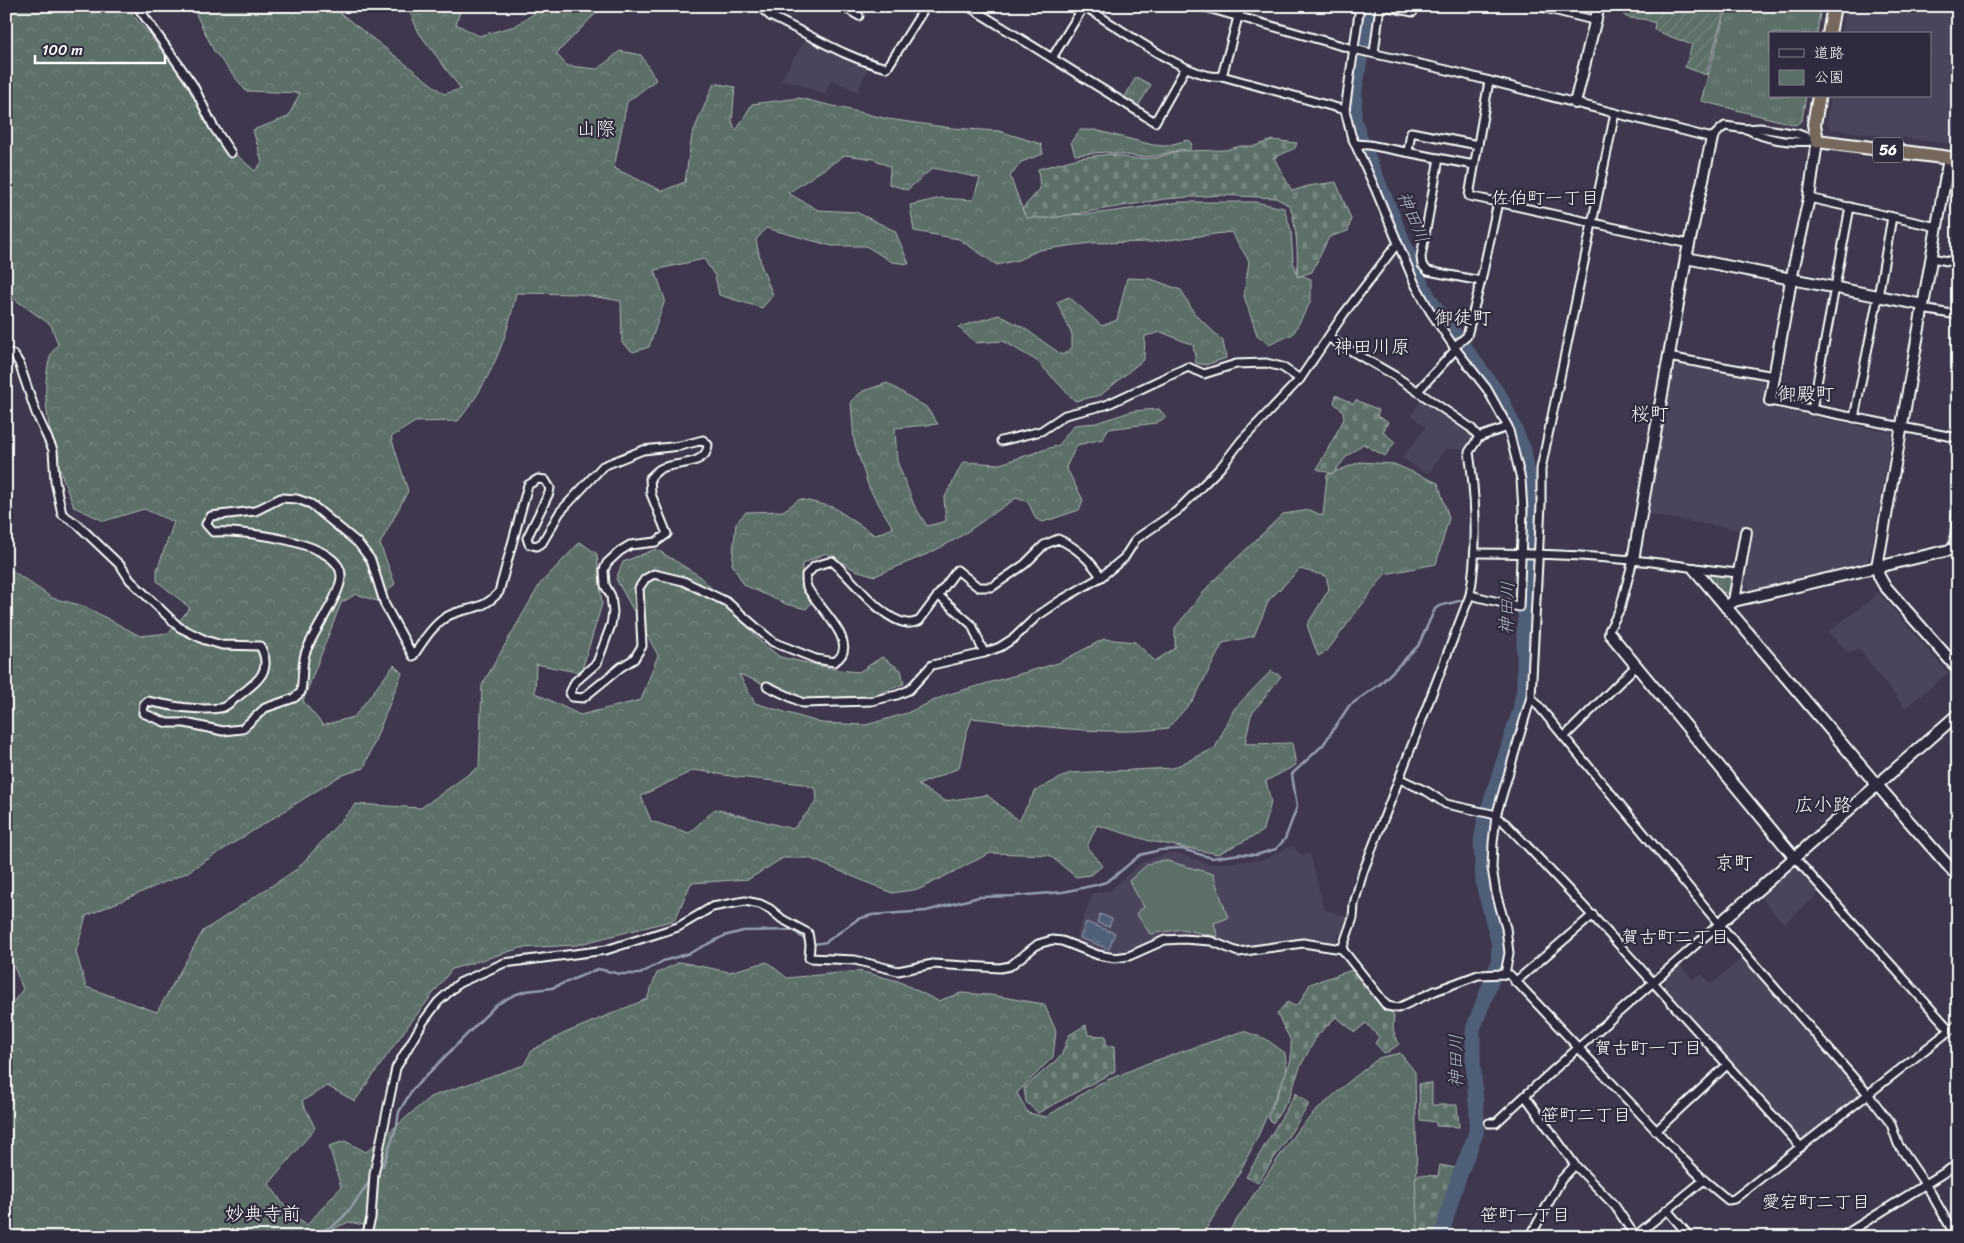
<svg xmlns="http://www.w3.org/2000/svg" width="1964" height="1243" viewBox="0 0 1964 1243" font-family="Sriracha,'Klee One',sans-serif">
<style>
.built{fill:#4c445b}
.grass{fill:#5b6f69;stroke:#adb7b4}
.forest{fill:url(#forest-crowns);stroke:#adb7b4;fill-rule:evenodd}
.cemetery{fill:url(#cemetery-stones);stroke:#adb7b4}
.park{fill:url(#park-tufts);stroke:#adb7b4}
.garden{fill:url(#garden-furrows);stroke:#adb7b4}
.water{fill:url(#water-ripples);stroke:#959eae}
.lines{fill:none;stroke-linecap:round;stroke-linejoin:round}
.stream{stroke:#959eae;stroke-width:2.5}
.river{stroke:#4f5e78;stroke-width:15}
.street-casing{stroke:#fff;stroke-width:11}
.secondary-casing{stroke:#fff;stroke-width:14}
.highway-casing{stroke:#fff;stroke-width:16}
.street{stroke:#2f2a3d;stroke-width:7}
.secondary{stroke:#2f2a3d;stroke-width:10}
.highway{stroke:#76695c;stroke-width:12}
.labels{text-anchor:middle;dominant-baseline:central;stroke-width:4.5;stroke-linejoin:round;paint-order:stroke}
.shield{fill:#2f2a3d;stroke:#c1bfc5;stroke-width:1}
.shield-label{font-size:15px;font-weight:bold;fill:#fff}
.neighbourhood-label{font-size:18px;fill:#fff;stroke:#2f2a3d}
.water-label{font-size:18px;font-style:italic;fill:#b0b7c2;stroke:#2f2a3d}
.quarter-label{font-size:19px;fill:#fff;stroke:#2f2a3d}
</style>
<defs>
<pattern id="forest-crowns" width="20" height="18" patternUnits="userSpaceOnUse" patternTransform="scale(1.25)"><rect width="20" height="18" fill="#5b6f69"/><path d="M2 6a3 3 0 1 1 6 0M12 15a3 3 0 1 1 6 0" fill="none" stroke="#748580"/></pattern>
<pattern id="cemetery-stones" width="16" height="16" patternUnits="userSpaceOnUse" patternTransform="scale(1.25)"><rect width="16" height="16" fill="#5b6f69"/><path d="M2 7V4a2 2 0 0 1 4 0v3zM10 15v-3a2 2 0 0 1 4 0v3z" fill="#748580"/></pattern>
<pattern id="park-tufts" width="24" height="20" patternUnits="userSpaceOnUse" patternTransform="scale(1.25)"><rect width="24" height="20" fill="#5b6f69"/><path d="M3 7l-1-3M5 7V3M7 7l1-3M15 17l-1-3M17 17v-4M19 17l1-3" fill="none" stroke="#748580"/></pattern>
<pattern id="garden-furrows" width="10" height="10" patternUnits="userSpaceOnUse" patternTransform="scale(1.25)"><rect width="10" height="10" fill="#5b6f69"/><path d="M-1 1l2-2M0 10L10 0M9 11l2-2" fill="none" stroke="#748580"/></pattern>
<pattern id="water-ripples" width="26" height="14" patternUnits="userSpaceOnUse" patternTransform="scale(1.25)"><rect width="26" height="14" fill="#4f5e78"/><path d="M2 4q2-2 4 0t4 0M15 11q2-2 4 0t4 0" fill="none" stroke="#69768c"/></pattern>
</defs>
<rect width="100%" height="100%" fill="#3e374d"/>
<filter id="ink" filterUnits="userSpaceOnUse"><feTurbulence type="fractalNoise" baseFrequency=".02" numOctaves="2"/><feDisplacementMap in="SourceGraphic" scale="10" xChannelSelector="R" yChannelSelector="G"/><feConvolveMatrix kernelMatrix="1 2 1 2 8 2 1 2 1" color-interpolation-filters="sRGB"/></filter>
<g filter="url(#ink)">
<g class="built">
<polygon points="1846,6 1958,6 1958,145 1830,129 1827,124 1831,96 1930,96 1930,34 1842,34"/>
<polygon points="805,40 868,69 858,92 831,80 825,95 797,83 780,81"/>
<polygon points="1679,364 1763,380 1767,386 1764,406 1892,433 1870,556 1866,562 1749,590 1745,583 1753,532 1646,514 1674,367"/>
<polygon points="1422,399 1472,434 1467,449 1445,449 1428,474 1402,458 1426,427 1411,415"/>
<polygon points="1879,593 1948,673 1905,708 1858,648 1850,654 1828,632"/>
<polygon points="1291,846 1302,855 1310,853 1324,909 1349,917 1343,935 1338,934 1336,944 1314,938 1293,938 1241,949 1208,937 1180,933 1156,939 1128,954 1114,956 1074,943 1093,893 1109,891 1141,863 1168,853 1178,853 1209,864 1263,860"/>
<polygon points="1794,864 1819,893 1784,924 1759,895"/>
<polygon points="1742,958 1860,1093 1803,1140 1799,1140 1665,991 1665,980 1681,965 1693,980 1702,974 1711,984"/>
</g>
<polygon class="grass" points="1164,860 1213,874 1228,918 1214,923 1218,937 1182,929 1150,934 1136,913 1144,907 1129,881 1148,864"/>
<g class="forest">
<path d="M 12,6 L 126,6 L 171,62 L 226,146 L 255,171 L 262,162 L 253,130 L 288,117 L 300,93 L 246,91 L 214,51 L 192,6 L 331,6 L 444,94 L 461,89 L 419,33 L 407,6 L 462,6 L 456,24 L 479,36 L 515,26 L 546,6 L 603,6 L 556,54 L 568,66 L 598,69 L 620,51 L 641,55 L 656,80 L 627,102 L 614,168 L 662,191 L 685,182 L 692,135 L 714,83 L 735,87 L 732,121 L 736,131 L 752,104 L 799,98 L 888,119 L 951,128 L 999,131 L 1041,144 L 1043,154 L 1021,162 L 1010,176 L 1025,216 L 1093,214 L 1180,202 L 1255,202 L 1284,208 L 1291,230 L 1293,261 L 1297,274 L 1311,279 L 1311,301 L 1293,334 L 1269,345 L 1257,335 L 1244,296 L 1249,261 L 1231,232 L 1152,242 L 1091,243 L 1039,250 L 1018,260 L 997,265 L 959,239 L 914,231 L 910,205 L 941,198 L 973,200 L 980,178 L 933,168 L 907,190 L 889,184 L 890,167 L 874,159 L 845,155 L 788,193 L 818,210 L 856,212 L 895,231 L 909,264 L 892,262 L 866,246 L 832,246 L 766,228 L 756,240 L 762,268 L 773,295 L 762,308 L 719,295 L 715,276 L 704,259 L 655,270 L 665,300 L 649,347 L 633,352 L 622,343 L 621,301 L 579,294 L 516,293 C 507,340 489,384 458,421 L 415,422 L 391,437 L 408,491 L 380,544 L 395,584 L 377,601 L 356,594 L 341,603 L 303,701 L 323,725 L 354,717 L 394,665 L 402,673 L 364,768 L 340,776 L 186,873 L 86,916 L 76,952 L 86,987 L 157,1012 L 203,931 L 297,869 L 356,804 L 421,808 L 479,767 L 482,685 L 540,584 L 580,542 L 597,554 L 602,604 L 581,673 L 536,664 L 535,693 L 580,715 L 641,700 L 658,655 L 616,579 L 623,562 L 656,549 L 698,575 L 737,613 L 761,642 L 780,657 L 839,670 L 859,672 L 882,657 L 901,670 L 904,684 L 873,696 L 801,699 L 739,674 L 755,703 L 821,723 L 866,725 L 907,713 L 946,695 L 1058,663 L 1104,639 L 1135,642 L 1155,661 L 1175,648 L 1175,628 L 1211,583 L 1283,514 L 1310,510 L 1323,516 L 1327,475 L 1360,462 L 1394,464 L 1438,483 L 1449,518 L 1436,564 L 1385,574 L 1327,651 L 1318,656 L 1307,625 L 1329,589 L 1326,576 L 1300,569 L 1269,600 L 1254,636 L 1223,643 L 1194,699 L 1168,728 C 1106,737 1034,725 972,718 L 966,734 L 959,768 L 918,785 L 945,801 L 987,795 L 1019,821 L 1035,791 L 1070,773 L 1173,768 L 1215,748 L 1234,709 L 1271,671 L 1281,676 L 1251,715 L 1245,744 L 1292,743 L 1296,765 L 1266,781 L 1271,803 L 1262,832 L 1218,854 L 1150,841 L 1097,825 L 1087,847 L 1102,866 L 1091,875 L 1076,877 L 1049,855 L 990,853 L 920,889 L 892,893 L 809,858 L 783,858 L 749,879 L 691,883 L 675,920 L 576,945 L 521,948 L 452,969 L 405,1030 L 355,1101 L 327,1086 L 302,1101 L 315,1128 L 269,1184 L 292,1216 L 307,1225 L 341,1187 L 329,1146 L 345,1141 L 366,1152 L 430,1097 L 524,1065 L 532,1050 L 565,1033 L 647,999 L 657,973 L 680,962 L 729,972 L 767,962 L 787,978 L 859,971 L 898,981 L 938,1001 L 961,993 L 990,995 L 1044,1004 L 1056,1031 L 1053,1057 L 1017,1093 L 1028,1113 L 1046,1117 L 1098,1084 L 1148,1063 L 1243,1031 L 1266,1039 L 1285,1053 L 1287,1071 L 1257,1138 L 1232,1187 L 1201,1237 L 375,1237 L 373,1227 L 349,1222 L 314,1237 L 6,1237 L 6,1012 L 23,989 L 6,947 L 6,566 L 52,598 L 84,606 L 140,636 L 169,633 L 190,608 L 157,581 L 157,570 L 174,522 L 144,509 L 104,521 L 74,507 C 56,465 37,402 50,357 C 51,353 55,348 58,344 L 51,325 L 10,296 L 6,283 L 6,252 L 8,248 L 6,244 L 6,16 ZM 694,770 L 737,777 L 803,784 L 816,789 L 817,801 L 793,829 L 715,809 L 689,833 L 651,821 L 641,796 Z"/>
<polygon points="1080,130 1095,130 1153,145 1165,146 1188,140 1192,144 1189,151 1182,149 1156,156 1140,157 1105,152 1075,155 1071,142"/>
<polygon points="1127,278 1151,279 1181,290 1194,313 1223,341 1226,358 1206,365 1196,363 1193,345 1161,332 1145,336 1144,359 1101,395 1075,401 1037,361 1003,341 976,343 958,327 999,315 1024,328 1062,355 1072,348 1072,335 1057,302 1069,297 1102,326 1117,320"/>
<polygon points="887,383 926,407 938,424 895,428 897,461 914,505 927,526 946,521 944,499 963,462 1000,464 1059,445 1074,425 1096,423 1133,411 1159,409 1166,417 1156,423 1108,429 1103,439 1077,445 1066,467 1083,500 1079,510 1043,522 1036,519 1028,502 1016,498 958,538 932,552 875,576 855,570 826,553 802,564 801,587 812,602 806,609 786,604 744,585 732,564 736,523 746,512 783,511 800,499 833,507 875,535 893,528 869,488 854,441 851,401 863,391"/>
<polygon points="1400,1053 1415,1072 1418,1237 1225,1237 1296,1132 1314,1113 1346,1084 1379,1058"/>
</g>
<g class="cemetery">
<path d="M 1272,140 L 1297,143 L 1295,148 L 1274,158 L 1292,191 L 1308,186 L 1336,182 L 1351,219 L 1348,231 L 1329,237 L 1312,272 L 1297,277 C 1298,254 1297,228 1290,206 L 1276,198 L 1221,195 L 1164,199 L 1052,218 L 1027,218 L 1022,209 L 1040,189 L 1038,169 L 1079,158 L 1110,154 L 1133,159 L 1156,158 L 1178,151 L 1225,150 L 1241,146 L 1255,146 Z"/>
<polygon points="1336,395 1353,404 1356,400 1379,410 1377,416 1388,422 1383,432 1395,442 1385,456 1363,444 1346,457 1333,474 1317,469 1344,419 1343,411 1334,403"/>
<polygon points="1355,969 1394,1015 1393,1029 1399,1044 1385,1054 1375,1043 1379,1037 1366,1023 1355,1032 1336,1017 1317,1036 1301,1065 1288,1100 1273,1123 1268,1118 1291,1060 1291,1041 1277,1014 1287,1002 1295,1006 1300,1002 1310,984"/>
<polygon points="1086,1025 1088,1035 1106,1036 1106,1045 1114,1046 1115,1071 1038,1113 1026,1102 1024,1088 1061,1056 1069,1035"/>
<polygon points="1432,1083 1432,1105 1457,1105 1459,1127 1436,1126 1436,1122 1420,1120 1419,1084"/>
<polygon points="1296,1093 1308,1103 1308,1106 1258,1183 1246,1177"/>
<polygon points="1440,1165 1456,1168 1436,1229 1435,1237 1418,1237 1415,1178 1420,1175 1438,1176"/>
</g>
<g class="park">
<polygon points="1733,6 1821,6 1817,34 1770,34 1770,96 1806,96 1802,120 1796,125 1701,101 1724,17"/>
<polygon points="1136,77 1151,85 1137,108 1123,100"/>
<polygon points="1709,573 1733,576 1729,594 1721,592 1709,579"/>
</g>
<path class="garden" d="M 1620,6 L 1731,6 L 1723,16 L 1706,75 L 1685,67 L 1692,45 L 1654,30 L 1655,23 C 1651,22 1646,19 1642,19 C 1631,18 1622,20 1620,6 Z"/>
<g class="water">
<polygon points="1100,914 1112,919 1109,927 1097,923"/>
<polygon points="1086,922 1115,933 1109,949 1080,938"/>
</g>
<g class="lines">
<g class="stream">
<polyline points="383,1166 397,1125 399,1112 412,1090 496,1005 514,995 526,991 552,988 598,969 620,974 640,974 663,961 690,953 724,936 743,931 793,930 803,938 815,944 826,942 858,919 872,915 926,911 979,897 1015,896 1063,892 1096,885 1106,882 1116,875 1140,855 1160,850 1182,849 1212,858 1240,854 1256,855 1276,849 1285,839 1297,807 1292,774 1323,745 1349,706 1380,684 1418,646 1435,609 1439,606 1463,600"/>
<path d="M 293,1237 C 305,1235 324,1232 334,1225 C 349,1214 359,1196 369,1182"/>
</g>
<polyline class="river" points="1369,6 1355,90 1354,119 1360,138 1419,280 1432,303 1501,398 1524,450 1529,481 1530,537 1524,632 1524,687 1520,710 1485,819 1481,841 1483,884 1499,944 1498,964 1473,1029 1473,1060 1477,1117 1476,1133 1456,1185 1441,1237"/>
<defs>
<g id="street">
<polyline points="137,6 193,85 213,126 231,153"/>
<path d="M 759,6 L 770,16 C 809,34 845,58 887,68 L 926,6"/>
<polyline points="842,6 859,16"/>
<polyline points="968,6 1155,122 1185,69"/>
<path d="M 1084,6 C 1113,24 1192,82 1222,76 L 1345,110"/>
<polyline points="1201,6 1353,49 1447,70 1712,138 1721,129 1725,126 1746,129 1760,128 1798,134 1817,141"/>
<polyline points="1360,6 1345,110 1351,135 1374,186 1415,284 1430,311 1454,347 1487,389 1508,427 1521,479 1523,511 1519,607 1470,595"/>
<polyline points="1384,6 1413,12 1414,6"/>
<polyline points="1537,6 1597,21"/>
<polyline points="1374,53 1380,6"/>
<polyline points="1052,58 1084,6"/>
<polyline points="1222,76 1241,6"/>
<polyline points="1489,81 1469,196 1689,244"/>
<path d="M 1747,129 C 1766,140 1791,143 1813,141"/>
<polyline points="1356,144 1369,145 1474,165"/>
<polyline points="1408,152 1411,132 1478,145"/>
<polyline points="1439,158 1421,257 1422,265 1428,271 1481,281"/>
<polyline points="1809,198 1937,227"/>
<polyline points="1932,258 1958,263"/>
<polyline points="1922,309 1958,315"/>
<path d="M 1329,338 L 1395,376 L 1471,428 L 1479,437 L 1469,452 C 1476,499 1478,548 1470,595 L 1363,872 L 1354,904 L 1353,918 L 1342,949"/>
<polyline points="1454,347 1467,336 1481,281 1498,202"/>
<path d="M 6,352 L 14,355 L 19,363 L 36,413 L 53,450 L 55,481 L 62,514 L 77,524 L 121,566 L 130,580 L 179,627 L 205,640 L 222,645 L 260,646 C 275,672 254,684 236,698 C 231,701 226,708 220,708 C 196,711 171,706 147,701 L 144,704 L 143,713 L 167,723 L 185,723 L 223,731 L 242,729 L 265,708 L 294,698 L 301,692 C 303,680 302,665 305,654 C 312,632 340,597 341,577 C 343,541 239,530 213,532 L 206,524 L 211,516 L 255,511 L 281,498 L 297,499 L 311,504 L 358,543 L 371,560 L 385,605 L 413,656 C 422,643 432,626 446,617 C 465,606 481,613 499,592 L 528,485 L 538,479 L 545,480 L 550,488 L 549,493 L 527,538 L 529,544 L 536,546 L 542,543 L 560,512 L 603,466 L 643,450 L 680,446 L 703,440 L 708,445 C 707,466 676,462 662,468 C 657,470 654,474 650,478 L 651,494 L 667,534 L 656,542 L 630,545 L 620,551 L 607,563 L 604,570 L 605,585 L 611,596 L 613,612 L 611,625 L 597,663 L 575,682 L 570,693 L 572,697 L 583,698 L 621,667 L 634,659 L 642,646 L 639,588 L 645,579 L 654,574 L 683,581 L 727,602 L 773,642 L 816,659 L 834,662 C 864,645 815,605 807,587 C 806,584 806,579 806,575 L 815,566 L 832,561 C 851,577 881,620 907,623 C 910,624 915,622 919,621 L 957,570 L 978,587 L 992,587 L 1025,564 L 1044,545 L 1058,539 C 1076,547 1091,561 1101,577"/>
<polyline points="1668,357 1774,376"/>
<polyline points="1418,391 1456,349"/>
<polyline points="1770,401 1958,438"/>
<polyline points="1812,410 1850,207"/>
<polyline points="1854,418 1878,297 1892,217"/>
<polyline points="1479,437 1508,427"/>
<polyline points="1001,441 1041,431 1065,415 1106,405 1188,367 1204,374 1236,364 1266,363 1282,367 1300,379"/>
<polyline points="1958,499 1954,542 1958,557"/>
<path d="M 1475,553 C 1527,553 1580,555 1632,560 C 1667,563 1703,570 1738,573"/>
<polyline points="938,595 972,625 984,653"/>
<polyline points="1610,634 1609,630 1620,609 1633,560"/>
<polyline points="767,686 803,703 871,701 897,695 909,690 932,665 984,653 1000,647 1014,638 1036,617 1061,600 1101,577 1124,558 1136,539 1177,511 1221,467 1241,441 1300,379 1343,315 1394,248 1398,245"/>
<polyline points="1531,697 1719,924 1868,1094 1891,1124 1898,1144 1931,1193 1956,1237"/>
<polyline points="1564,737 1636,666"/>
<path d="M 1400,779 L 1428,792 L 1446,804 L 1492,814 L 1506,824 C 1607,929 1703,1038 1801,1147"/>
<polyline points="1795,858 1950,1030"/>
<polyline points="1505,974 1509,953 1506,928 1496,893 1492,868 1493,843 1496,816 1531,697 1541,504 1541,469 1615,113"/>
<polyline points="1515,982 1593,915"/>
<polyline points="1525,1096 1575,1165 1615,1206 1635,1236"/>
<path d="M 1489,1123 L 1496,1123 C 1568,1054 1645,991 1719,924"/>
<polyline points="1656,1131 1727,1065"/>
<polyline points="1667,1210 1690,1237"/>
<polyline points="366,1237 371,1218 374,1174 396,1068 423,1022 438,1002 459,983 504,963 606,950 678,927 712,907 745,901 760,904 770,909 782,919 808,933 810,945 809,958 855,960 898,971 933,964 1000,968 1010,966 1038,944 1052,940 1062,941 1098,955 1115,958 1129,956 1165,940 1183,939 1211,941 1238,952 1303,943 1342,949 1387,1006 1398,1008 1435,991 1478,975 1505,974 1510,975 1682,1158 1704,1180 1728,1200 1734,1199 1958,1024"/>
<polyline points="1530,1237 1561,1180 1575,1165"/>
<polyline points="1634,1237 1704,1180"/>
<polyline points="1841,1237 1958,1164"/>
</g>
<g id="secondary">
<polyline points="1575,103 1599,6"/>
<polyline points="1949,158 1877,567 1879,576 1884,585 1958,669"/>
<polyline points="1686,258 1923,305"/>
<polyline points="1770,401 1791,280 1809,198 1817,141"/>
<polyline points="1633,560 1686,258 1712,138"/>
<polyline points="1694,569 1877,785 1958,877"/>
<polyline points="1734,601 1746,532"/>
<polyline points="1726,607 1734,601 1958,548"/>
<polyline points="1610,634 1795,858"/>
<polyline points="1719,924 1958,714"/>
</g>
<g id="highway">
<polyline points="1829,34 1834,6"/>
<polyline points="1819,96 1814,124 1817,141 1958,159"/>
</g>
</defs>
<use href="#street" class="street-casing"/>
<use href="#secondary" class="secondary-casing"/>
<use href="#highway" class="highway-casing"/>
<use href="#street" class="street"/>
<use href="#secondary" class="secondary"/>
<use href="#highway" class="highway"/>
</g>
</g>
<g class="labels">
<rect class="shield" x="1873" y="137.5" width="30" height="25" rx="4"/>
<g class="shield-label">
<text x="1888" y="150">56</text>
</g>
<g class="neighbourhood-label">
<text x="1545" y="198">佐伯町一丁目</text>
<text x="1675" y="937">賀古町二丁目</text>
<text x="1648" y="1048">賀古町一丁目</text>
<text x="1586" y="1115">笹町二丁目</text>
<text x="1816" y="1202">愛宕町二丁目</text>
<text x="1525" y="1215">笹町一丁目</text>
</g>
<g class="water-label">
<text transform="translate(1413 217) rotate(67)">神田川</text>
<text transform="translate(1507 608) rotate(-88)">神田川</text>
<text transform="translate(1456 1061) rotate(-90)">神田川</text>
</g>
<g class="quarter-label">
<text x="596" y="128">山際</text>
<text x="1463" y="317">御徒町</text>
<text x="1372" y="346">神田川原</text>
<text x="1806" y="393">御殿町</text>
<text x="1650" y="413">桜町</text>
<text x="1823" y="804">広小路</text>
<text x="1734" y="862">京町</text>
<text x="263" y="1213">妙典寺前</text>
</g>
</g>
<rect width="1964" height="1243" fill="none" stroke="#2f2a3d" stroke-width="25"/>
<rect x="12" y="12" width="1939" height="1218" fill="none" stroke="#fff" stroke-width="2" filter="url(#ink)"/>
<rect x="1769" y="32" width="162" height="65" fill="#2f2a3d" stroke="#827f8b"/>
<rect x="1779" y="49" width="25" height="8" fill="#2f2a3d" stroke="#827f8b"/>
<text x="1814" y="58" font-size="15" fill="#ffffff">道路</text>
<rect x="1779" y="70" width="25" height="15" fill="url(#park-tufts)" stroke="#827f8b"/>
<text x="1814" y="82" font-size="15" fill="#ffffff">公園</text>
<path d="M35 55v8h130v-8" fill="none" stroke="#ffffff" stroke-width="2.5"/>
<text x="42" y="55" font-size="15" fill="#ffffff" stroke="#2f2a3d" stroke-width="4" paint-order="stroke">100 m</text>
</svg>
